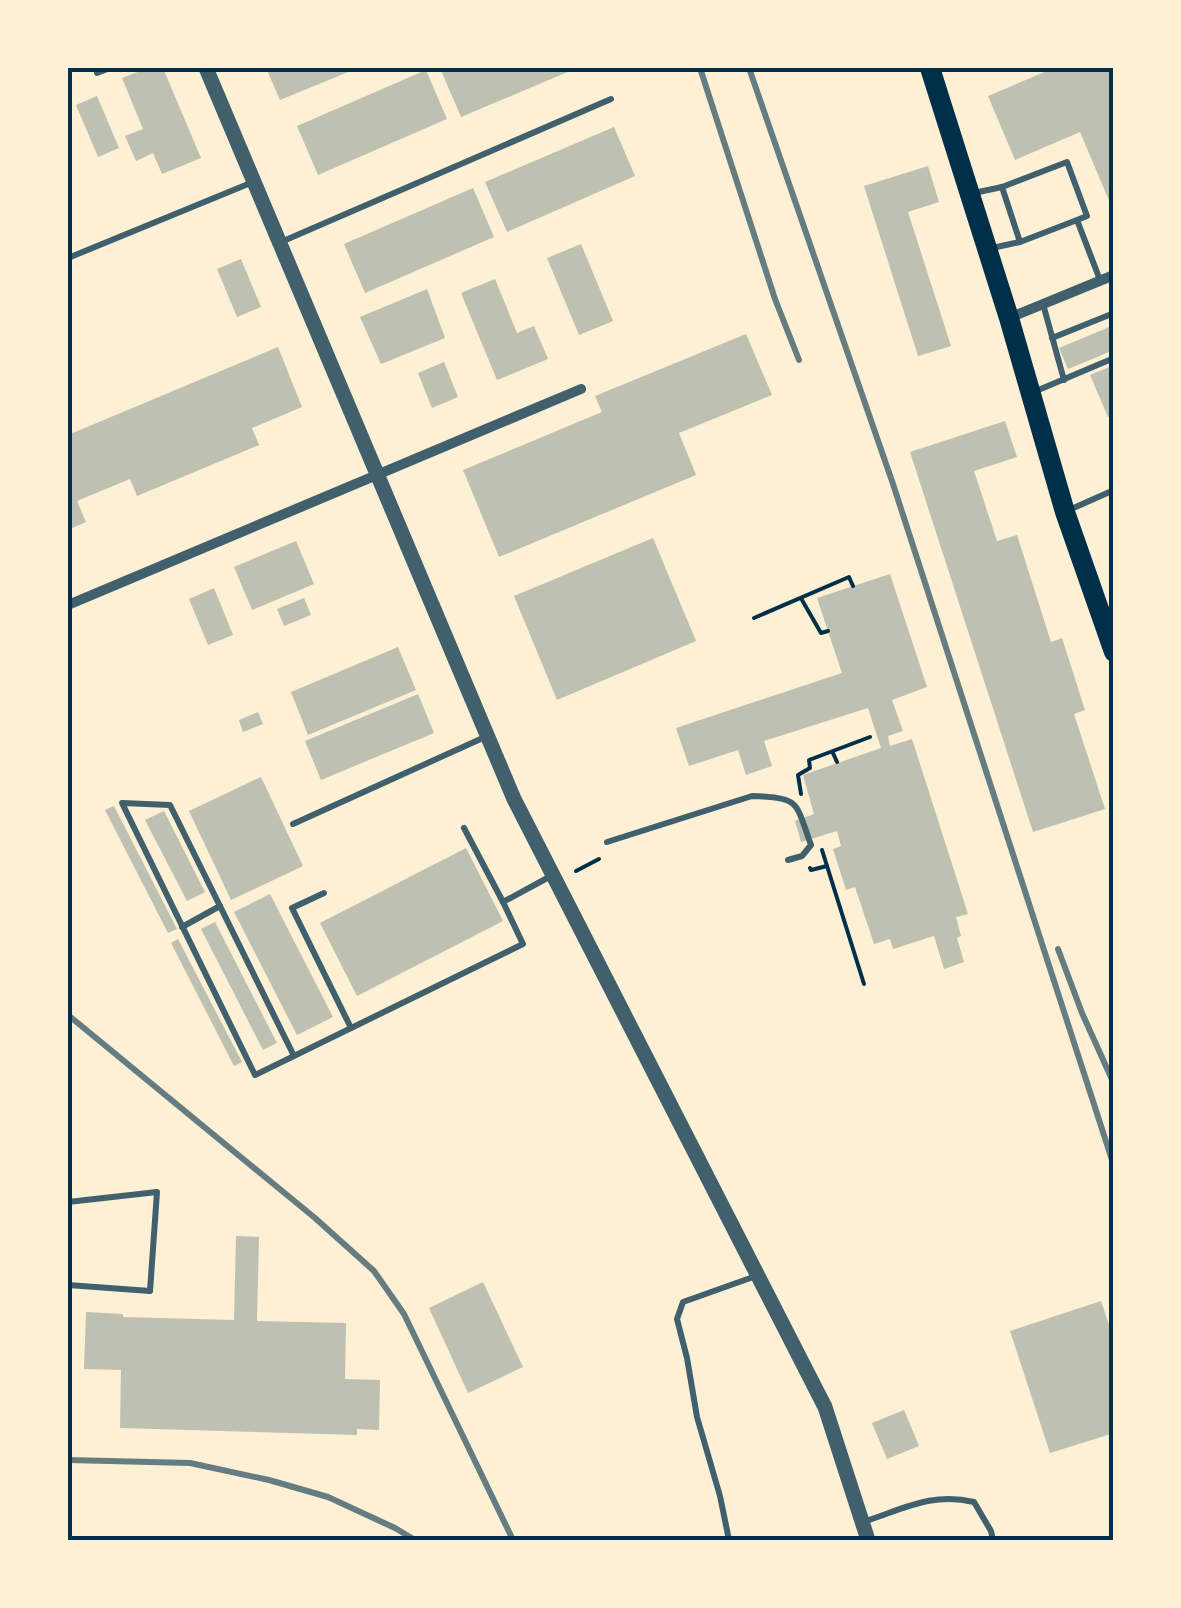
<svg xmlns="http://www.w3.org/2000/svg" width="1181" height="1608" viewBox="0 0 1181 1608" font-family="Commissioner,sans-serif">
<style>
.building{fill:#bec0b2}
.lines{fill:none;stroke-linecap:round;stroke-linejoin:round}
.path{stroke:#003049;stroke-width:4}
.service{stroke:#3f606c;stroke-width:6}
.minor{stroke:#3f606c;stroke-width:10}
.tertiary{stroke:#3f606c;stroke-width:15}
.primary{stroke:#003049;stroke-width:20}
.rail{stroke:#657d81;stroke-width:6}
.neatline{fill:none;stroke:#003049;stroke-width:4}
</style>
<rect width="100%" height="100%" fill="#fdf0d5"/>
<g class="building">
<polygon points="148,68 163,68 201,158 162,174 153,153 136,161 125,136 143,129 122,78"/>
<polygon points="266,68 358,68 280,100"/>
<polygon points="440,68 577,68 461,117"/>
<polygon points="1054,68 1113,68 1113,210 1080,132 1015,160 988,96"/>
<polygon points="426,70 447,119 318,175 297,126"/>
<polygon points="97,96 119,148 98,157 76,105"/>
<polygon points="614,127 635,176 507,232 485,182"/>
<polygon points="928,166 939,202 908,212 951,346 918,356 864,186"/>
<polygon points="473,188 494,237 365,293 344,244"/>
<polygon points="581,244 613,321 579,335 547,258"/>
<polygon points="241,259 261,307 237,317 217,269"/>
<polygon points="495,279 517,333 534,326 548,359 497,380 461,293"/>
<polygon points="427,289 445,338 381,364 360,317"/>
<polygon points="1114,325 1114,350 1068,369 1059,348"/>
<polygon points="746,334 772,395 679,433 696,475 499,557 463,470 602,412 595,396"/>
<polygon points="278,347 302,407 252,428 259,445 137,496 130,479 77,501 86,522 68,530 68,435"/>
<polygon points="444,362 458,397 432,408 418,373"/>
<polygon points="1114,365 1114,414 1108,417 1090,375"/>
<polygon points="1005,421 1017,457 974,471 997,541 1017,535 1051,642 1062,638 1085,710 1074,714 1105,809 1033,832 910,452"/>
<polygon points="653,538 696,641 557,700 514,596"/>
<polygon points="296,541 314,584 252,610 234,567"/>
<polygon points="890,574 927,687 892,700 903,731 888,736 890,746 912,739 968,914 956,917 961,936 957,938 964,962 944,969 934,936 893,949 890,939 874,944 855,887 846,890 833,849 841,846 837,831 801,842 795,821 814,814 803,775 881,748 868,708 764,741 772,766 746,775 738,750 689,766 676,728 842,673 817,598"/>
<polygon points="214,588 233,635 208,645 189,599"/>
<polygon points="304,598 311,615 284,626 277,609"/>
<polygon points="398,647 416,690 308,735 291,692"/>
<polygon points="418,694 434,733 321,780 305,741"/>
<polygon points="258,712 263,724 243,732 239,720"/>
<polygon points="261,777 303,866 231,900 189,811"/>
<polygon points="114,806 177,929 168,933 105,810"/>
<polygon points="164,811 205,892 187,901 145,820"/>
<polygon points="466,848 503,921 357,996 320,923"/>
<polygon points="270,894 333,1017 297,1035 234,912"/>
<polygon points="215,922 277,1043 263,1050 201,929"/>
<polygon points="178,939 242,1062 234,1066 171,943"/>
<polygon points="236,1236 259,1237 257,1321 346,1323 345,1379 380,1380 379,1430 357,1429 357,1435 120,1428 121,1370 84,1369 86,1312 123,1314 123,1317 234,1320"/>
<polygon points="483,1282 523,1367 468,1393 429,1308"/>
<polygon points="1101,1301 1114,1340 1114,1433 1050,1453 1010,1331"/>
<polygon points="904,1410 919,1446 887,1459 872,1423"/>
</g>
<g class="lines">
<g class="path">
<polyline points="802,600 821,633 828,631"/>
<polyline points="754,618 849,577 853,586"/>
<polyline points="833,753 837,762"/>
<polyline points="801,794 798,775 810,768 809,760 870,737"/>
<polyline points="822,850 864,984"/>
<polyline points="810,868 811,870 827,866"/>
<polyline points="576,871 599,859"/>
</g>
<g class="service">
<polyline points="97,73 110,68"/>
<polyline points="974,193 1002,187"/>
<polyline points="1077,220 1087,216 1067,162 1002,187 1020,242 1077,220 1100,280"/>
<polyline points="281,242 611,99"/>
<polyline points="992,248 1020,242"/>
<polyline points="68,258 253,182"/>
<polyline points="1043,304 1064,380"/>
<polyline points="1052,338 1114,313"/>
<polyline points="1036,391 1114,358"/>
<polyline points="1069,510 1114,490"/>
<polyline points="293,824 485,737"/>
<polyline points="464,828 503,902"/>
<path d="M 607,842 L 752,796 C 801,798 795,801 811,845 L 802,856 L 788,860"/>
<polyline points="324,893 292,908 351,1028"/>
<polyline points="182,927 220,906"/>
<polyline points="294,1056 170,805 122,803 255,1075 523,944 503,902 551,876"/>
<polyline points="68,1202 157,1192 150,1291 68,1285"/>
<path d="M 863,1522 C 904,1509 931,1492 974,1502 L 991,1531 L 993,1540"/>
<polyline points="729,1540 720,1496 697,1417 687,1358 677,1319 683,1302 756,1276"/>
</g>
<g class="minor">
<polyline points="1009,318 1114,275"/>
<polyline points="68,605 581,389"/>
</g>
<polyline class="tertiary" points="206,68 514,799 825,1407 868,1540"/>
<polyline class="primary" points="930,68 1009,318 1065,512 1114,652"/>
<g class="rail">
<polyline points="700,68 775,299 799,360"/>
<polyline points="749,68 893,484 1114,1166"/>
<polyline points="1058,949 1082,1013 1114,1084"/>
<polyline points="68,1015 315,1218 374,1271 404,1314 513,1540"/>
<polyline points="68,1460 190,1463 269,1480 328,1497 395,1528 415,1540"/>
</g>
</g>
<rect width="1181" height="1608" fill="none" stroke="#fdf0d5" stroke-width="140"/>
<rect x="70" y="70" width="1041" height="1468" class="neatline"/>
</svg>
